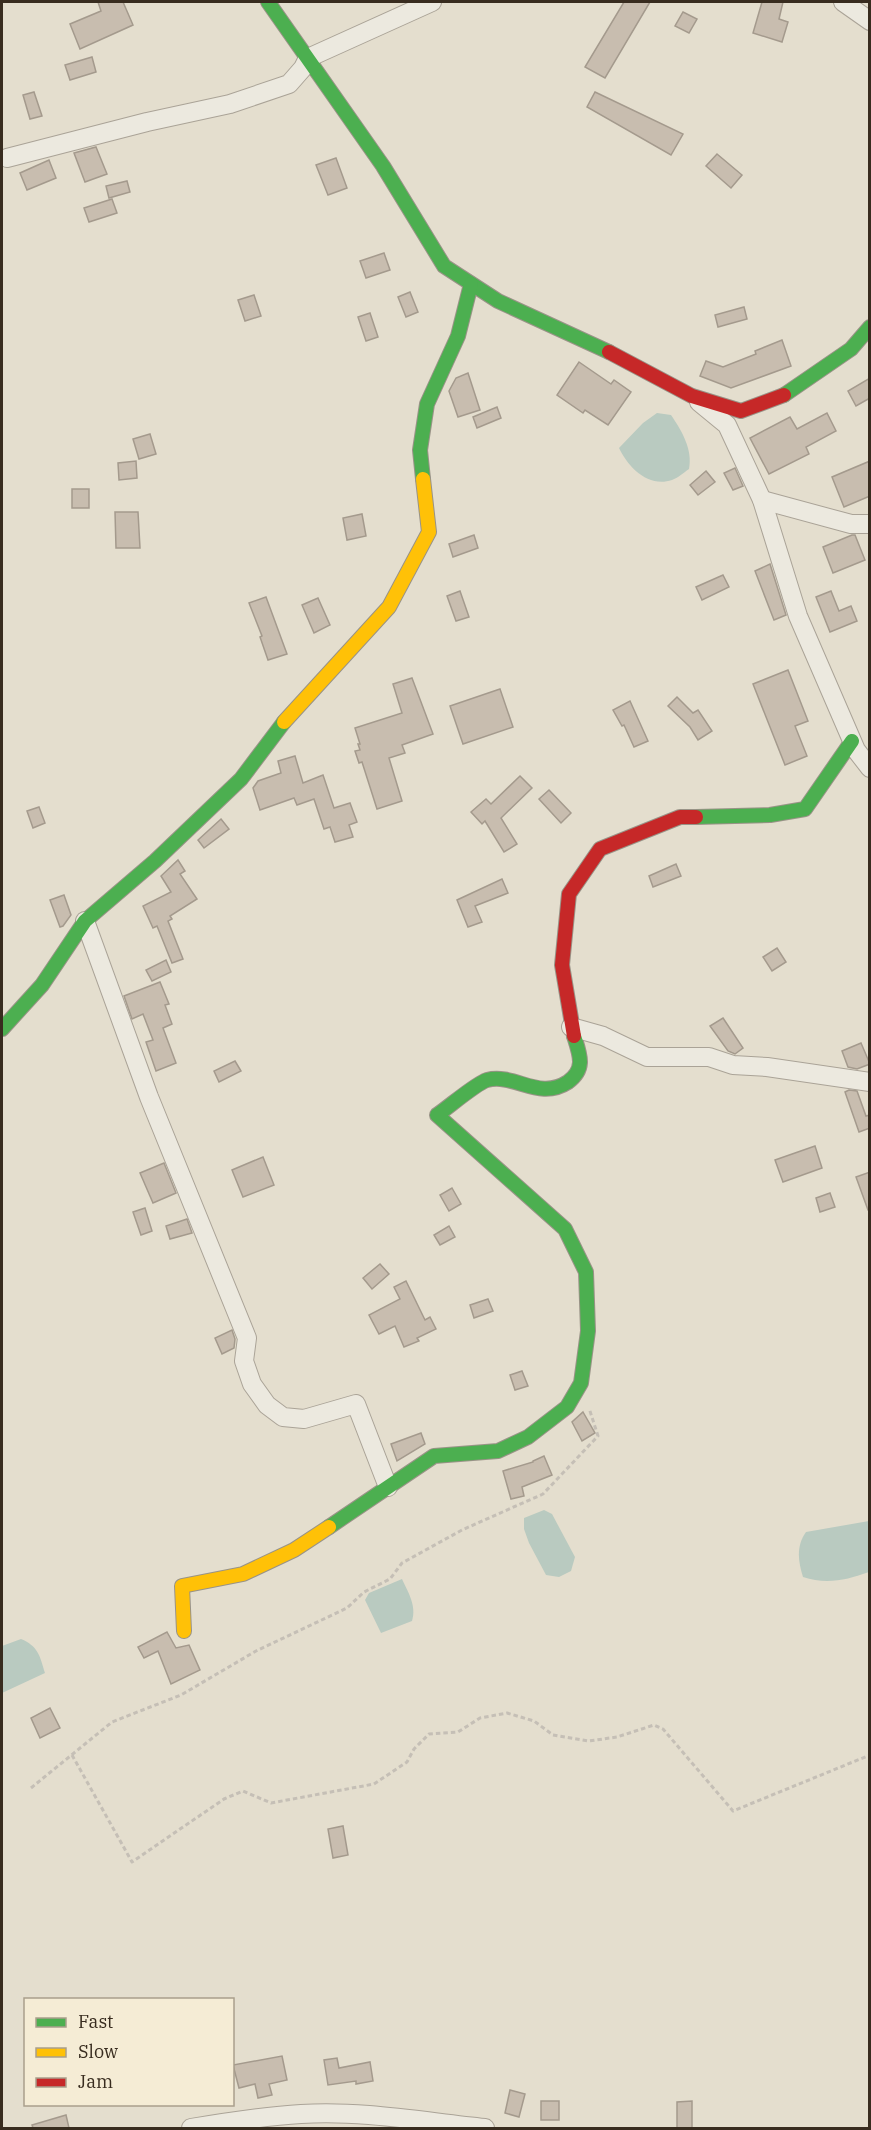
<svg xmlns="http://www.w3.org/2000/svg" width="871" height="2130" viewBox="0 0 871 2130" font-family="'IBM Plex Serif',serif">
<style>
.water{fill:#b9cac0}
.building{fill:#c8bdaf;stroke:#a49a8d;stroke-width:1.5}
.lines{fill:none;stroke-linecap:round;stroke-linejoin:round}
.street-casing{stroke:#aaa397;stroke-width:20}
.fast-casing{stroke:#999387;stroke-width:16}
.slow-casing{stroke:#999387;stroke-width:16}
.jam-casing{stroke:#999387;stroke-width:16}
.path{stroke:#c5bfb6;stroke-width:3;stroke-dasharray:4.5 3;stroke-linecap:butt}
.street{stroke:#ece9df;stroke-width:18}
.fast{stroke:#4caf50;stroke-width:14}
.slow{stroke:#ffc107;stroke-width:14}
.jam{stroke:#c62828;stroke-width:14}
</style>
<rect width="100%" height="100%" fill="#e4dece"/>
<g class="water">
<path d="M 657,413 L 671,415 C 682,431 693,450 689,469 C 683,473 678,478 672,480 C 648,488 628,467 619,448 L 643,423 Z"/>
<polygon points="544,1510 552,1514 575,1557 571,1571 559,1577 546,1575 529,1543 524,1529 524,1518"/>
<path d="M 869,1521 L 869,1572 C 847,1580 826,1585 803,1577 C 798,1561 796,1546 806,1532 Z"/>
<path d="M 402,1579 C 408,1592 417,1606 412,1621 L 381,1633 L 365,1600 L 369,1593 Z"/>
<path d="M 21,1639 C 38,1646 40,1656 45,1673 L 2,1693 L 2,1646 Z"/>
</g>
<g class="building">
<polygon points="98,2 123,2 133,25 80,49 70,24 101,11"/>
<polygon points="624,2 650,2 605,78 585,67"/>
<polygon points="762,2 783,2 779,19 788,22 782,42 753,33"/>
<polygon points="683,12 697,19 689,33 675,26"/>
<polygon points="92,57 96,72 70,80 65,65"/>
<polygon points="34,92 42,116 30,119 23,95"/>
<polygon points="595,92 683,134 671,155 587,107"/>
<polygon points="96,147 107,174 85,182 74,153"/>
<polygon points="717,154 742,175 731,188 706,166"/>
<polygon points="336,158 347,188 328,195 316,165"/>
<polygon points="49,160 56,178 27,190 20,173"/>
<polygon points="127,181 130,192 109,198 106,186"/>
<polygon points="112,199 117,213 89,222 84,208"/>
<polygon points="384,253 390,270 366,278 360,261"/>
<polygon points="410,292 418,312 406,317 398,297"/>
<polygon points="254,295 261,316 245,321 238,300"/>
<polygon points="744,307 747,319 718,327 715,315"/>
<polygon points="370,313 378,337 366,341 358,317"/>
<polygon points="782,340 791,366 731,388 700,376 706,361 723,367 756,354 755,351"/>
<polygon points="579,362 611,384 614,380 631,392 608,425 585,410 583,413 557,395"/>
<polygon points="468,373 480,410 458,417 449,391 456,378"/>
<polygon points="870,378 870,398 856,406 848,391"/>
<polygon points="497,407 501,418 477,428 473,417"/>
<polygon points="827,413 836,431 806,447 809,454 769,474 750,438 790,417 797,429"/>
<polygon points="150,434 156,454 139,459 133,439"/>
<polygon points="136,461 137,478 119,480 118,463"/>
<polygon points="870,461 870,496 844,507 832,477"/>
<polygon points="735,468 743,486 733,490 724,473"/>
<polygon points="706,471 715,482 698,495 690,485"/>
<rect x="72" y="489" width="17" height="19"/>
<polygon points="115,512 138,512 140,548 116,548"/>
<polygon points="362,514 366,536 347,540 343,518"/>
<polygon points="474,535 478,548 453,557 449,544"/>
<polygon points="852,535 855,535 865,560 833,573 823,547"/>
<polygon points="770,564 786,615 774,620 755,571"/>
<polygon points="723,575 729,587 702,600 696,587"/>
<polygon points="460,591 469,617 456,621 447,596"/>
<polygon points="831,591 839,611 851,606 857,621 830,632 816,597"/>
<polygon points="266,597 287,654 268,660 260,637 262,636 249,603"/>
<polygon points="318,598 330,625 314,633 302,605"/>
<polygon points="788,670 808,721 795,726 807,756 785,765 753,684"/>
<polygon points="412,678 433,734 402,745 405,753 389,758 402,801 377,809 362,762 359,763 355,751 360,750 358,744 360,744 355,728 402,713 393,684"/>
<polygon points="500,689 513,727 463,744 450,706"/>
<polygon points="677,697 693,713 698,710 712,731 698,740 690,727 668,706"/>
<polygon points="630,701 648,741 634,747 624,725 622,726 613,710"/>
<polygon points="295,756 303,783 323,775 334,808 350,803 357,822 349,825 353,837 335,842 330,827 324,829 314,799 297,805 294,798 260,810 253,788 258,781 281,773 278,761"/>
<polygon points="520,776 532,788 501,818 517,844 504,852 485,821 482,824 471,812 486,799 491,804"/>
<polygon points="549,790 571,813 561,823 539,799"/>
<polygon points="39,807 45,823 33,828 27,811"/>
<polygon points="221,819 229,829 204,848 198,840"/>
<polygon points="178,860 185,871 180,874 197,899 170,916 172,919 168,921 183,959 172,963 157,926 153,928 143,906 171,892 161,876"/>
<polygon points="676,864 681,876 653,887 649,876"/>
<polygon points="502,879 508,893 475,906 482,922 468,927 457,900"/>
<polygon points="64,895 71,915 63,926 60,927 50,900"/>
<polygon points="777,948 786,962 772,971 763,957"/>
<polygon points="166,960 171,972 152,981 146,970"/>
<polygon points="160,982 169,1004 165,1005 172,1024 163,1028 176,1063 156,1071 146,1042 153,1040 143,1014 132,1019 124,996"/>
<polygon points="723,1018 743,1048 735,1054 728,1051 710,1026"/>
<polygon points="861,1043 870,1064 857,1069 848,1067 842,1051"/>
<polygon points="235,1061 241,1071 219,1082 214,1071"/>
<polygon points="849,1090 857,1091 866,1116 870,1115 870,1128 859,1132 845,1092"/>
<polygon points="815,1146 822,1168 783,1182 775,1160"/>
<polygon points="263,1157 274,1185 243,1197 232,1170"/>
<polygon points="164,1163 176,1193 153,1203 140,1173"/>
<polygon points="870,1172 870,1210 868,1210 856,1177"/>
<polygon points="452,1188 461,1204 449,1211 440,1195"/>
<polygon points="830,1193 835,1207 820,1212 816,1198"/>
<polygon points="145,1208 152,1231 141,1235 133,1212"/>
<polygon points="187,1219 192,1233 170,1239 166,1226"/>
<polygon points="449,1226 455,1237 440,1245 434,1235"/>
<polygon points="380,1264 389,1274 372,1289 363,1278"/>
<polygon points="406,1281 425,1320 430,1317 436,1329 417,1338 419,1341 404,1347 395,1326 379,1334 369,1315 400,1299 394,1287"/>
<polygon points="488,1299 493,1311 474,1318 470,1305"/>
<polygon points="232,1330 235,1339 234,1348 222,1354 215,1338"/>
<polygon points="522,1371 528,1386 515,1390 510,1375"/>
<polygon points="583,1412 595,1433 582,1441 572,1422"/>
<polygon points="421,1433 425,1444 397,1461 391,1444"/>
<polygon points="544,1456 552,1475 522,1487 524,1496 511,1499 503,1471 533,1462 533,1461"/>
<polygon points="167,1632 176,1648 189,1645 200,1670 171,1684 158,1651 144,1658 138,1647"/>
<polygon points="50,1708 60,1728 40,1738 31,1718"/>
<polygon points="343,1826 348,1855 333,1858 328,1829"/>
<polygon points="282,2056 287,2080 269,2084 272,2095 258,2098 255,2084 239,2088 233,2065"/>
<polygon points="337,2058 339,2068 370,2062 373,2081 356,2084 356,2081 328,2085 324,2060"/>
<polygon points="510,2090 525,2094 519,2117 505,2113"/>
<rect x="541" y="2101" width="18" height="19"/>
<polygon points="692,2101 692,2128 677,2128 677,2102"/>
<polygon points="66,2115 69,2128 33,2128 32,2125"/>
</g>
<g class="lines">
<defs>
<g id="street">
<polyline points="843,2 870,21"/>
<polyline points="7,158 147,122 230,104 289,84 303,68 308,58 432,2"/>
<polyline points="699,402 727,425 762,500 798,616 856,750 870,768"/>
<polyline points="762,500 851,524 870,524"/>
<polyline points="85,921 149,1097 247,1338 244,1361 252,1384 267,1405 283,1417 304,1419 356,1404 388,1487"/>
<polyline points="571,1027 603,1036 647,1057 709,1057 733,1065 767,1067 870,1082"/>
<path d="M 191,2128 C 227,2122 264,2116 301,2114 C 362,2110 425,2122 485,2128"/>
</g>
<g id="fast">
<polyline points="268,2 383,166 444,266 498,301 609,352"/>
<polyline points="784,395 851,349 870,327"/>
<polyline points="423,479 420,450 427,404 458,336 471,284"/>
<polyline points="696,817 770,815 805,809 852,741"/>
<polyline points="2,1029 42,985 85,921 155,861 241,779 284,722"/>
<path d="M 329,1527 L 434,1456 L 498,1451 L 528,1437 L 567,1407 L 581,1383 L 588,1331 L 586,1272 L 565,1229 L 437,1115 C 449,1107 475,1084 487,1080 C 515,1073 539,1101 568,1082 C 586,1069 580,1055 574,1036"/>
</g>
<g id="slow">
<polyline points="284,722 389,607 429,532 423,479"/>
<polyline points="184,1631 182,1586 243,1574 294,1550 329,1527"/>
</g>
<g id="jam">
<polyline points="609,352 692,396 741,411 784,395"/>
<polyline points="574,1036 562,965 569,894 600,849 680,817 696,817"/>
</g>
</defs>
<use href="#street" class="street-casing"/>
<use href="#fast" class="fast-casing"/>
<use href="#slow" class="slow-casing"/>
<use href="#jam" class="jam-casing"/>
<g class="path">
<polyline points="72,1755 132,1862 224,1799 243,1791 271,1803 374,1784 407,1762 414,1749 429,1734 458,1732 480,1718 507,1713 534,1721 553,1735 589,1741 617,1737 654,1725 663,1729 733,1811 870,1755"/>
<polyline points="31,1788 112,1722 181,1695 256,1651 347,1608 364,1592 390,1579 402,1563 462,1530 543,1494 598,1436 589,1408"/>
</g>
<use href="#street" class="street"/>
<use href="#fast" class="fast"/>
<use href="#slow" class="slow"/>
<use href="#jam" class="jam"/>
</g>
<rect width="871" height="2130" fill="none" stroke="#382c1f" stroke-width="6"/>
<rect x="24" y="1998" width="210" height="108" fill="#f5ecd5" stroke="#a99f8c" stroke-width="1.5"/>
<rect x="36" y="2018" width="30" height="9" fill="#4caf50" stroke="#a99f8c" stroke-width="1.5"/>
<text x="78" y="2028" font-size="18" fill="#382c1f">Fast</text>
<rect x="36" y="2048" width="30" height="9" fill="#ffc107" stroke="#a99f8c" stroke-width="1.5"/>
<text x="78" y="2058" font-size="18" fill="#382c1f">Slow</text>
<rect x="36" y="2078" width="30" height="9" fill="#c62828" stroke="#a99f8c" stroke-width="1.5"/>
<text x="78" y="2088" font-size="18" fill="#382c1f">Jam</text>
</svg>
